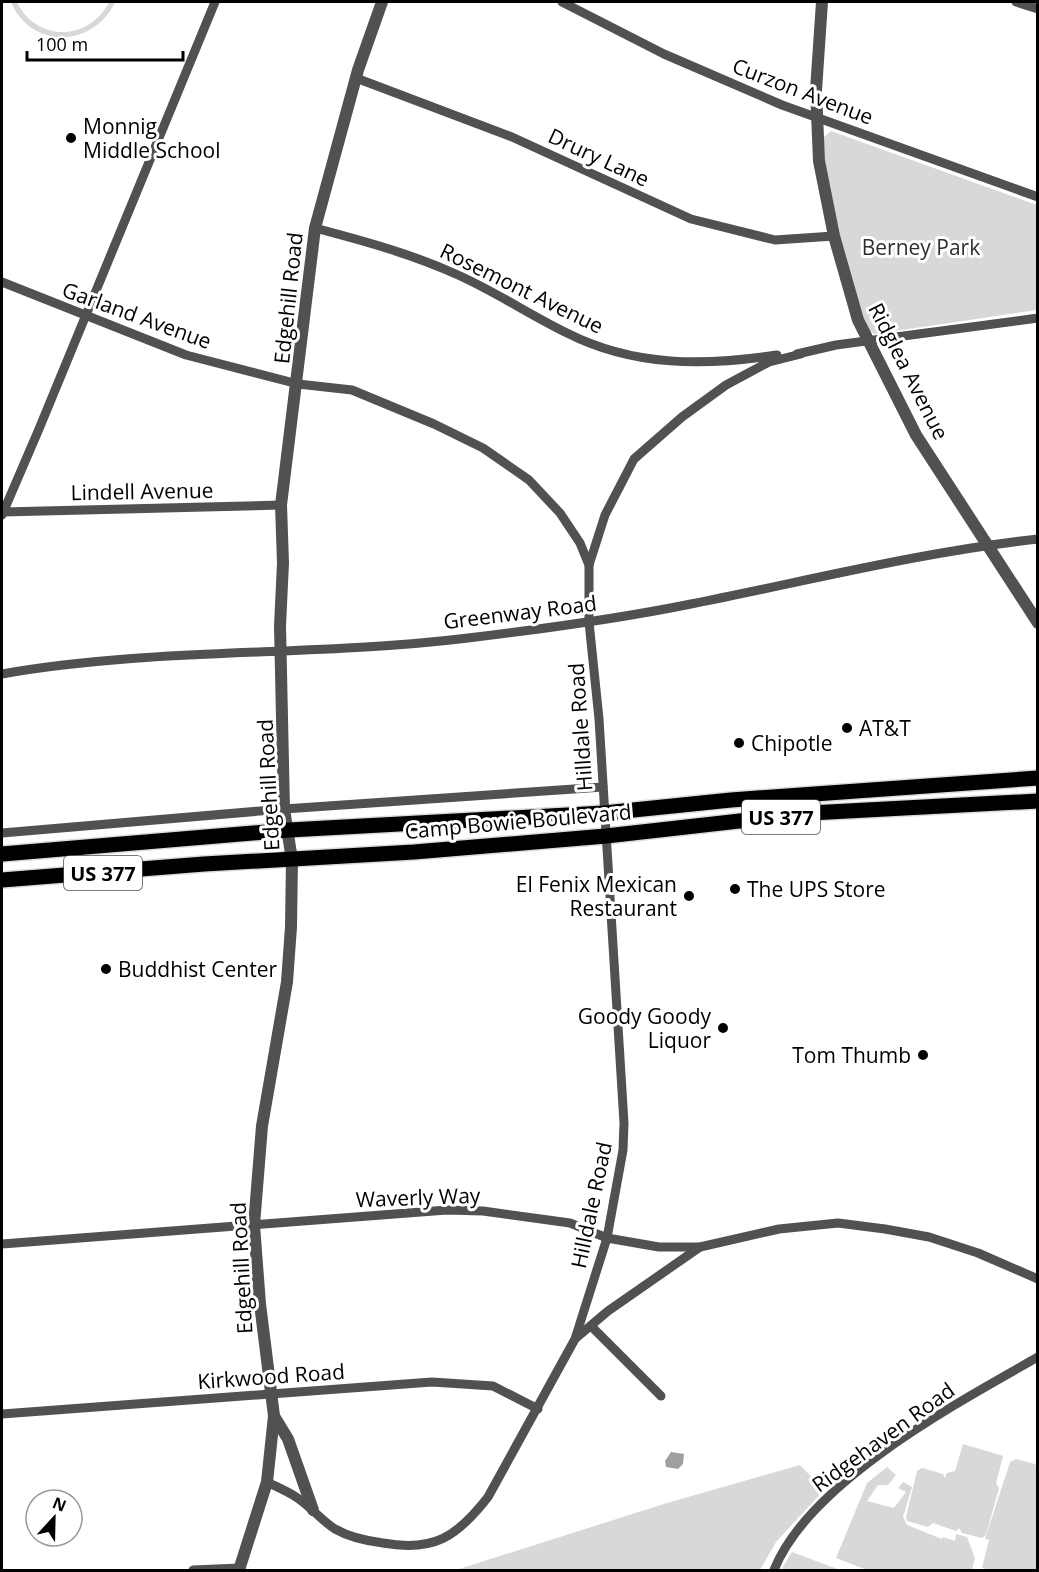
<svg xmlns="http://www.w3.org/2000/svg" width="1039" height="1572" viewBox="0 0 1039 1572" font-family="'Open Sans',sans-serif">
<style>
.green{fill:#d8d8d8}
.water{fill:#9f9f9f}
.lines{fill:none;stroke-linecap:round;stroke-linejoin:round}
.primary-casing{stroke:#dbdbdb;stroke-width:18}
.minor{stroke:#515151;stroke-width:9}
.tertiary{stroke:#515151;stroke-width:12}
.primary{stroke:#000;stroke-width:15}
.poi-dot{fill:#000;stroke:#fff;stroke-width:2}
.labels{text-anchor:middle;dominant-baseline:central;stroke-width:6;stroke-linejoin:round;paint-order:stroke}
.shield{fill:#fff;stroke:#4c4c4c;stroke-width:1.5}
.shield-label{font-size:20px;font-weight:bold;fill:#000}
.street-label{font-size:21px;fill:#000;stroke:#fff}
.poi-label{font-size:21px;fill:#000;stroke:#fff;text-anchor:start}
.park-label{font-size:21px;fill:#2f2f2f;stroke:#fff}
</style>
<rect width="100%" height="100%" fill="#fff"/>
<g class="green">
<path d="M 11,2 L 17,2 C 36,42 89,42 109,2 L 115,2 C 94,48 31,50 11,2 Z"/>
<path d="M 831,131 L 1037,205 L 1037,310 L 875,334 L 869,331 C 846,292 822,183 824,137 Z"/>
<polygon points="963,1444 1003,1456 996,1483 999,1488 986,1535 982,1538 962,1533 959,1528 956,1531 933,1523 928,1527 907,1521 906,1517 917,1471 922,1468 943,1474 945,1478 947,1473 955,1471"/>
<polygon points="1016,1459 1035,1464 1037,1468 1037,1570 992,1570 982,1568 989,1540 985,1539 1010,1462"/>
<polygon points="800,1465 824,1490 776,1542 760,1570 456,1570 667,1503"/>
<polygon points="887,1467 896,1475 888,1485 878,1485 867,1501 894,1508 906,1492 898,1488 903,1482 912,1487 903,1517 907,1525 942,1539 943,1537 955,1541 956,1534 967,1537 975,1558 972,1570 867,1570 836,1558 867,1483"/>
<polygon points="792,1552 840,1570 781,1570"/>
</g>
<polygon class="water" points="671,1452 684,1454 683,1464 678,1469 666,1467 665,1461"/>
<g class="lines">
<defs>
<g id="primary">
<polyline points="2,854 289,830 604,813 731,800 1038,778"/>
<polyline points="2,880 204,864 414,852 606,836 810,813 1038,801"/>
</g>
</defs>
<use href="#primary" class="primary-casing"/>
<g class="minor">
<polyline points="562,2 664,54 782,105 1038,197"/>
<polyline points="1016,2 1038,9"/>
<polyline points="356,78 512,137 691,219 775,240 834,236"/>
<path d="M 315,228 C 364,241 412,254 458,275 C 496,292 530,315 567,333 C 634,367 705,366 777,355"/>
<polyline points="2,282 186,355 298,384 352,390 434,424 483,448 529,480 560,513 580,543 589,565"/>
<polyline points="797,354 836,345 1038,318"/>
<polyline points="3,512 281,505"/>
<polyline points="2,515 39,429 215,2"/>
<path d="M 2,674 C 155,647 313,657 468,638 C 543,629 617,619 691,604 C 807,581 921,552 1038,539"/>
<polyline points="2,833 284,809 603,787"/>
<polyline points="2,1244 447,1210 483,1211 570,1223 607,1238 659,1247 700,1247 779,1229 838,1223 885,1229 929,1237 978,1253 1038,1279"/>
<polyline points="591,1326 661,1396"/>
<polyline points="576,1338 608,1311 700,1247"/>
<polyline points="2,1414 432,1382 493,1386 538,1409"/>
<path d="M 267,1482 C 277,1487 287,1491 296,1497 C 310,1506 321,1520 335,1529 C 349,1537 367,1541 383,1543 C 434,1552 457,1537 488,1497 L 575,1339 L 607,1238 L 623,1150 L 624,1123 L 599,719 L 589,622 L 589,565 L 605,515 L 634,459 L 682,417 L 726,385 L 769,362 L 801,354"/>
<polyline points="193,1570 240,1568"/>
<path d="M 774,1570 C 809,1482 957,1403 1038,1357"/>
</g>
<g class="tertiary">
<polyline points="822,2 816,90 819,161 834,236 858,320 916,435 1038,623"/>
<polyline points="274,1416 288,1439 313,1510"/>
<polyline points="239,1570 267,1482 274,1416 260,1304 254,1225 262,1126 287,982 291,927 292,860 284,809 280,626 283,563 281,505 315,228 358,70 382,2"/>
</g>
<use href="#primary" class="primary"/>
</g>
<g class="poi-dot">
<circle cx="71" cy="138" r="6"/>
<circle cx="847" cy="728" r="6"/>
<circle cx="739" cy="743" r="6"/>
<circle cx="735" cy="889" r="6"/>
<circle cx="689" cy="896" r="6"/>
<circle cx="106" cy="969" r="6"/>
<circle cx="723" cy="1028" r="6"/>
<circle cx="923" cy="1055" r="6"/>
</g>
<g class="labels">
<g class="shield">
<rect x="742" y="800" width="78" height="34" rx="4.5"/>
<rect x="64" y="856" width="78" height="34" rx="4.5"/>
</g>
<g class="shield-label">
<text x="781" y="817">US 377</text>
<text x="103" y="873">US 377</text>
</g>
<g class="street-label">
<text transform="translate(803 91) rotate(21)">Curzon Avenue</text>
<text transform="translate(599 157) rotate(25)">Drury Lane</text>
<text transform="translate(522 288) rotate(26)">Rosemont Avenue</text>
<text transform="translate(288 298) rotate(-84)">Edgehill Road</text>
<text transform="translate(137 315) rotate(20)">Garland Avenue</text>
<text transform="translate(909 371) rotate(63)">Ridglea Avenue</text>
<text transform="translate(142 491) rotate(-1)">Lindell Avenue</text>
<text transform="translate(520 612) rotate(-7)">Greenway Road</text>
<text transform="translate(580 727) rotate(-94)">Hilldale Road</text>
<text transform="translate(268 785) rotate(-93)">Edgehill Road</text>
<text transform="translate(518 821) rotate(-5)">Camp Bowie Boulevard</text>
<text transform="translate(418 1197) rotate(-2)">Waverly Way</text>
<text transform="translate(591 1205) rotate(-78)">Hilldale Road</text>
<text transform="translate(241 1268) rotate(-93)">Edgehill Road</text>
<text transform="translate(271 1376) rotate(-4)">Kirkwood Road</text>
<text transform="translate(883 1437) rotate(-36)">Ridgehaven Road</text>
</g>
<g class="poi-label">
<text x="83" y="126">Monnig<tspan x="83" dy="24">Middle School</tspan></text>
<text x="859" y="728">AT&amp;T</text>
<text x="751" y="743">Chipotle</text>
<text x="677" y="884" text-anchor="end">El Fenix Mexican<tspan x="677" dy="24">Restaurant</tspan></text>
<text x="747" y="889">The UPS Store</text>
<text x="118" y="969">Buddhist Center</text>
<text x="711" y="1016" text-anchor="end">Goody Goody<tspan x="711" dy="24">Liquor</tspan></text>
<text x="911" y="1055" text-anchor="end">Tom Thumb</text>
</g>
<g class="park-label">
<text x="921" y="247">Berney Park</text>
</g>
</g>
<rect width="1039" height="1572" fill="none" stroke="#000000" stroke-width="6"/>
<g transform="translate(54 1518) rotate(22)"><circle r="28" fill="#ffffff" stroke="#999999" stroke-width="1.5"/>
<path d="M0-4.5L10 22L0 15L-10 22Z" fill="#000000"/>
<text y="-9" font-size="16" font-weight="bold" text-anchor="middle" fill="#000000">N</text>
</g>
<path d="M27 51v9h156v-9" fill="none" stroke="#000000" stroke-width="3"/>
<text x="36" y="51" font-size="18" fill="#000000" stroke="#ffffff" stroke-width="4.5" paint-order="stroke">100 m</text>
</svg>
